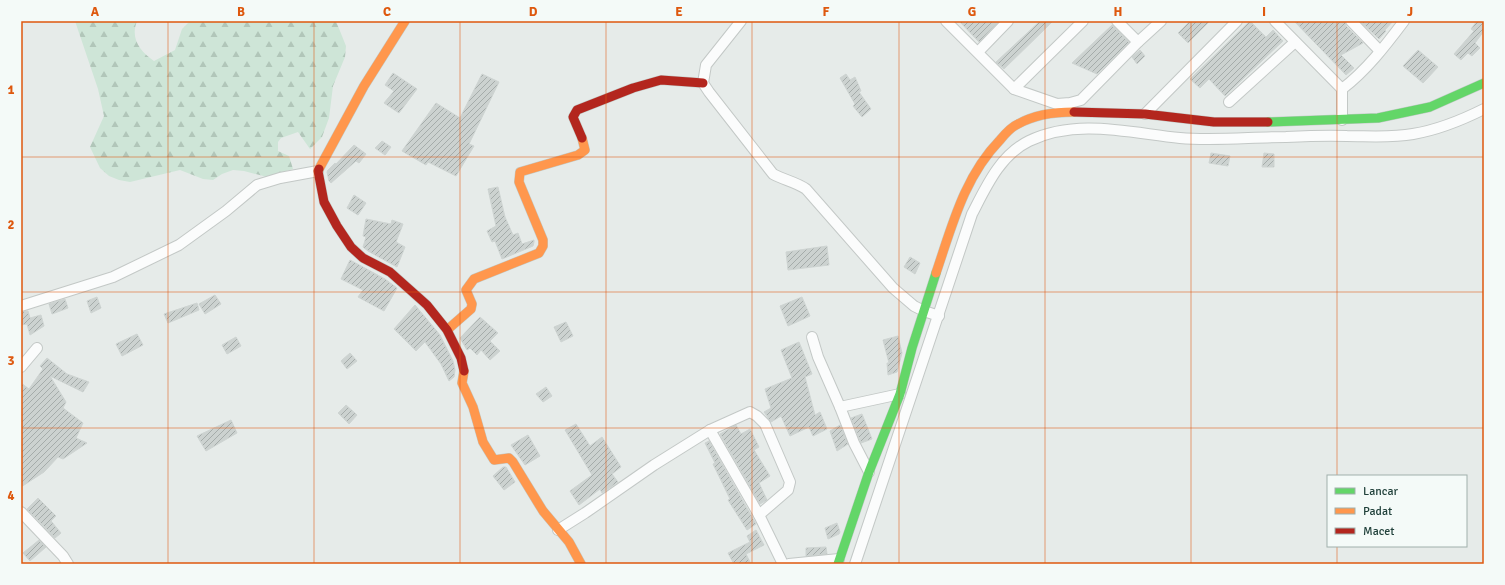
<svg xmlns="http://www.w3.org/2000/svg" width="1505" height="585" viewBox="0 0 1505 585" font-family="Signika,sans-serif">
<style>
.forest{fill:url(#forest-firs)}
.building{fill:url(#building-hatch);stroke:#ced4d2}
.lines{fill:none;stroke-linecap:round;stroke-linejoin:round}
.street-casing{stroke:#c3c8c6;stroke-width:12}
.fast-casing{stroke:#c1c9c6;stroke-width:10}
.slow-casing{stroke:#c1c9c6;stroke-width:10}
.jam-casing{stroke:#c1c9c6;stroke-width:10}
.street{stroke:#fbfcfc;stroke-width:10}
.fast{stroke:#63d668;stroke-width:9}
.slow{stroke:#ff974d;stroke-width:9}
.jam{stroke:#b3261e;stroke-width:9}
.grid{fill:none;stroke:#de580e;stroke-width:1;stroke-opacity:0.55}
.neatline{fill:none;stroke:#de580e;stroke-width:1.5}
.grid-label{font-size:13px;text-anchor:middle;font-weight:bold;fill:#de580e}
</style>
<defs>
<pattern id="forest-firs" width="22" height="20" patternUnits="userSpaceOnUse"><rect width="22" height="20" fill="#cee5d7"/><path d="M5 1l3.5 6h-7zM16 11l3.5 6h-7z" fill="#b1c6b9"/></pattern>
<pattern id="building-hatch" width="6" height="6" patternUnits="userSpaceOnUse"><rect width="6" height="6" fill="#ccd2d0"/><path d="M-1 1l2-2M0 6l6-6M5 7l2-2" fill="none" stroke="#a5acaa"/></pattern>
</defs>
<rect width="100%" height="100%" fill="#e6ebe9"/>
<path class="forest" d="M 75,21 L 137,21 C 130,39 140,51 154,61 L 175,50 L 182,29 L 190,21 L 336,21 L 346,46 L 345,57 L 333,86 L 329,118 L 322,137 L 310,149 L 298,132 L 281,138 L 278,142 L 278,151 L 289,156 L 293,169 L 267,177 L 244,171 L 233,170 L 222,174 L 213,180 L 203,179 L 180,170 L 130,182 L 119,180 L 109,176 L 100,168 L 90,147 L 104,116 L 98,89 Z"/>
<g class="building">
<polygon points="959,21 999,21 979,42"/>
<polygon points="1040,21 1053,21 1004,69 996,62"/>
<polygon points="1190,21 1210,21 1188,43 1178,33"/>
<polygon points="1250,21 1266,37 1273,30 1283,41 1225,96 1209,79 1200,88 1190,79"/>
<polygon points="1294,21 1345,21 1346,26 1363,43 1341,55 1354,68 1346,75"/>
<polygon points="1360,21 1393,21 1385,30 1386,31 1379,39"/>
<polygon points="1477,21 1484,21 1484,31 1475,43 1480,48 1472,56 1468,53 1461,60 1454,54 1474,31 1471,29"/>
<polygon points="1112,25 1129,42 1097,74 1072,63"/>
<polygon points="1140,50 1145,56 1137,64 1132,57"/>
<polygon points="1418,50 1438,67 1423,83 1403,66"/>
<polygon points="393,73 417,89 399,113 384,103 394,91 385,85"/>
<polygon points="482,74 499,82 469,144 474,146 456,176 428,162 426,165 402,151 436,103 460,118"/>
<polygon points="846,74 850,80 855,77 861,91 859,92 871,109 862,117 853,106 855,104 840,78"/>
<polygon points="382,141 391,147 385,155 375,148"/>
<polygon points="354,145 366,154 359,163 356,161 331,183 329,181 327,172 328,170 335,163 336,164"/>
<polygon points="1211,153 1230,156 1228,166 1209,163"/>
<polygon points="1264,153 1274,154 1274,167 1262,167"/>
<polygon points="498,187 505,217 513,235 518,233 522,244 534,240 534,242 533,246 502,259 495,241 492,242 487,231 496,226 488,189"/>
<polygon points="354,195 366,203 358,215 347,208"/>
<polygon points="366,219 391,224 392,220 403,224 396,242 405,247 397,267 368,251 363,247 366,237 363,236"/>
<polygon points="827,246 829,265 788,270 786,252"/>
<polygon points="910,257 920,263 915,274 904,267"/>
<polygon points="350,260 385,279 397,288 384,311 358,297 363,290 341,279"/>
<polygon points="215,295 221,304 205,314 199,304"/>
<polygon points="97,297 101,308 91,313 87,301"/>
<polygon points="802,297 810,316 788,326 780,306"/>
<polygon points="65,299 68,308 52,314 49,304"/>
<polygon points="197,303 199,310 168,323 164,314"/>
<polygon points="415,305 440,335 453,361 455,370 454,377 449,381 441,364 425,342 416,351 394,329"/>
<polygon points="28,311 30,318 41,315 44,326 30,335 27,324 21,325 21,312"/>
<polygon points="480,317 498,333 490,341 500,351 490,360 481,350 477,355 470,348 467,350 460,338"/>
<polygon points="566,322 573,336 561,342 554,327"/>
<polygon points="137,334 143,345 122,356 116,344"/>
<polygon points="898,336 902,353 897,372 888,375 887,363 889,363 883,340"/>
<polygon points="236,337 241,346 227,354 222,345"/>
<polygon points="799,342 812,374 805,377 815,415 820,412 827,429 813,436 809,427 790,436 781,416 771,422 764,412 771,408 765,389 792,378 781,350"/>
<polygon points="350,353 357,361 347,369 341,361"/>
<polygon points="47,358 67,374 89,382 83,392 50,376 66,402 63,408 83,423 76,438 87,443 63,459 58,457 44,472 21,487 21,383 29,389 43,369 40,366"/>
<polygon points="546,387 552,396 543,402 536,394"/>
<polygon points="346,405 357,415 349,424 338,413"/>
<polygon points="862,414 872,439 861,443 851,418"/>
<polygon points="231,420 237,433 206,451 197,436"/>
<polygon points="576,424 590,446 602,437 621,467 612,474 618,482 602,493 600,489 579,505 570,491 592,475 565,430"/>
<polygon points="736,425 741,434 750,429 759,447 754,450 770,476 759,483 767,500 760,504 720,434"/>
<polygon points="840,425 848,444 837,451 830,431"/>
<polygon points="528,435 540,456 525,465 511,445"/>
<polygon points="709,441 756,524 747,530 728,500 730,499 713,464 715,463 705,443"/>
<polygon points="503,467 506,467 515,482 504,490 493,476"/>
<polygon points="38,498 56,516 51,521 61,533 55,538 27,509"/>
<polygon points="837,523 840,532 839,534 828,539 825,528"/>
<polygon points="756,530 764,545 746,554 751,564 734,564 728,553 750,542 747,536"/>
<polygon points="39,540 46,547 30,561 23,553"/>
<polygon points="826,547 827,554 806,556 806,548"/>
</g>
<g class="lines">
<defs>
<g id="street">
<path d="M 741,21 L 706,65 L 703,83 L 709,92 L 773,174 C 784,180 796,182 806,189 L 893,288 L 914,306 L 924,311 L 939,316"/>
<polyline points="946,21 1014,89 1057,104 1070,103 1081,100 1138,42 1161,21"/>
<polyline points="1117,21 1138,42"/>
<path d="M 1275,21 L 1342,89 C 1366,71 1386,45 1404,21"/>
<polyline points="1351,21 1380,51"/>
<polyline points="978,52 1008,21"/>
<polyline points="1014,89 1083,21"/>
<polyline points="1342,89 1342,120"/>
<polyline points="1229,102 1295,42"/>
<polyline points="1145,114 1237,21"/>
<polyline points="21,306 113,277 179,245 226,211 257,185 280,178 318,171"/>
<polyline points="812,337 818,357 840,407 854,443 869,472"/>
<polyline points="21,367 37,348"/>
<polyline points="840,407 900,394"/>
<polyline points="710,430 759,515 783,564"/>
<polyline points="21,512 63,556 68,564"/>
<polyline points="558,530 585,513 654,465 710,430 750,412 757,416 765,424 790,482 788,490 759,515"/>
<polyline points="789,564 839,559"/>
<path d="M 855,564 L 972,214 C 986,187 1000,155 1029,141 C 1077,118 1130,133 1180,138 C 1214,141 1252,137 1286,137 C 1306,136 1326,135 1347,136 C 1368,136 1391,138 1413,134 C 1437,130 1462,120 1484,109"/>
</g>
<g id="fast">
<polyline points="1268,122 1378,118 1430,107 1484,83"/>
<polyline points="838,564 869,472 900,394 912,348 936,273"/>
</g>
<g id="slow">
<polyline points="319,169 364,86 405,21"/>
<path d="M 936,273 C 952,226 964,177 1000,140 C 1005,134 1011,127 1018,124 C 1034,115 1056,112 1074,112"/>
<polyline points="447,330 471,309 472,304 466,290 474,279 539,253 543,246 543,240 519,182 520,172 578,155 585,150 582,138"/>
<polyline points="464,371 462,383 473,407 483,442 494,460 509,458 513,462 543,511 569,542 581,564"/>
</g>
<g id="jam">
<polyline points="1074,112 1145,114 1214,122 1268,122"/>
<polyline points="582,138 573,117 577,110 633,88 661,80 703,83"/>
<polyline points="319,169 318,171 324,202 337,226 351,247 363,258 390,272 427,305 447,330 461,358 464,371"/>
</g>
</defs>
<use href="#street" class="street-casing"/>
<use href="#fast" class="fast-casing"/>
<use href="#slow" class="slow-casing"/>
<use href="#jam" class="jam-casing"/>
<use href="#street" class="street"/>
<use href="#fast" class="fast"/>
<use href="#slow" class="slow"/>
<use href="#jam" class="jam"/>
</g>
<path class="grid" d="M 168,21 L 168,564M 314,21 L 314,564M 460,21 L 460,564M 606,21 L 606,564M 752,21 L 752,564M 899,21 L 899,564M 1045,21 L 1045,564M 1191,21 L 1191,564M 1337,21 L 1337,476M 21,157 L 1484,157M 21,292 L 1484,292M 21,428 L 1484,428M 1337,546 L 1337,564"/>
<rect width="1505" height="585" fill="none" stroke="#f4faf8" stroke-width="44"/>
<rect x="1327" y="475" width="140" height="72" fill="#f4faf8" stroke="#a0b0ac"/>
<rect x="1335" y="488" width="20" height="6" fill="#63d668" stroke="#a0b0ac"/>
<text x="1363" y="495" font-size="12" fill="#21413b">Lancar</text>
<rect x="1335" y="508" width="20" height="6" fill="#ff974d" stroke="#a0b0ac"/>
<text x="1363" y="515" font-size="12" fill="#21413b">Padat</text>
<rect x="1335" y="528" width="20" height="6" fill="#b3261e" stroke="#a0b0ac"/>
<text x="1363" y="535" font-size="12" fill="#21413b">Macet</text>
<rect x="22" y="22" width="1461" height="541" class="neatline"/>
<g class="grid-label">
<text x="95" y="16">A</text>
<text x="241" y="16">B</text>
<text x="387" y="16">C</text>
<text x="533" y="16">D</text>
<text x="679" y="16">E</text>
<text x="826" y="16">F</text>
<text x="972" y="16">G</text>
<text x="1118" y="16">H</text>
<text x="1264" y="16">I</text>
<text x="1410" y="16">J</text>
<text x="11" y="94">1</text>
<text x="11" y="229">2</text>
<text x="11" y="365">3</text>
<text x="11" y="500">4</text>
</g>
</svg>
